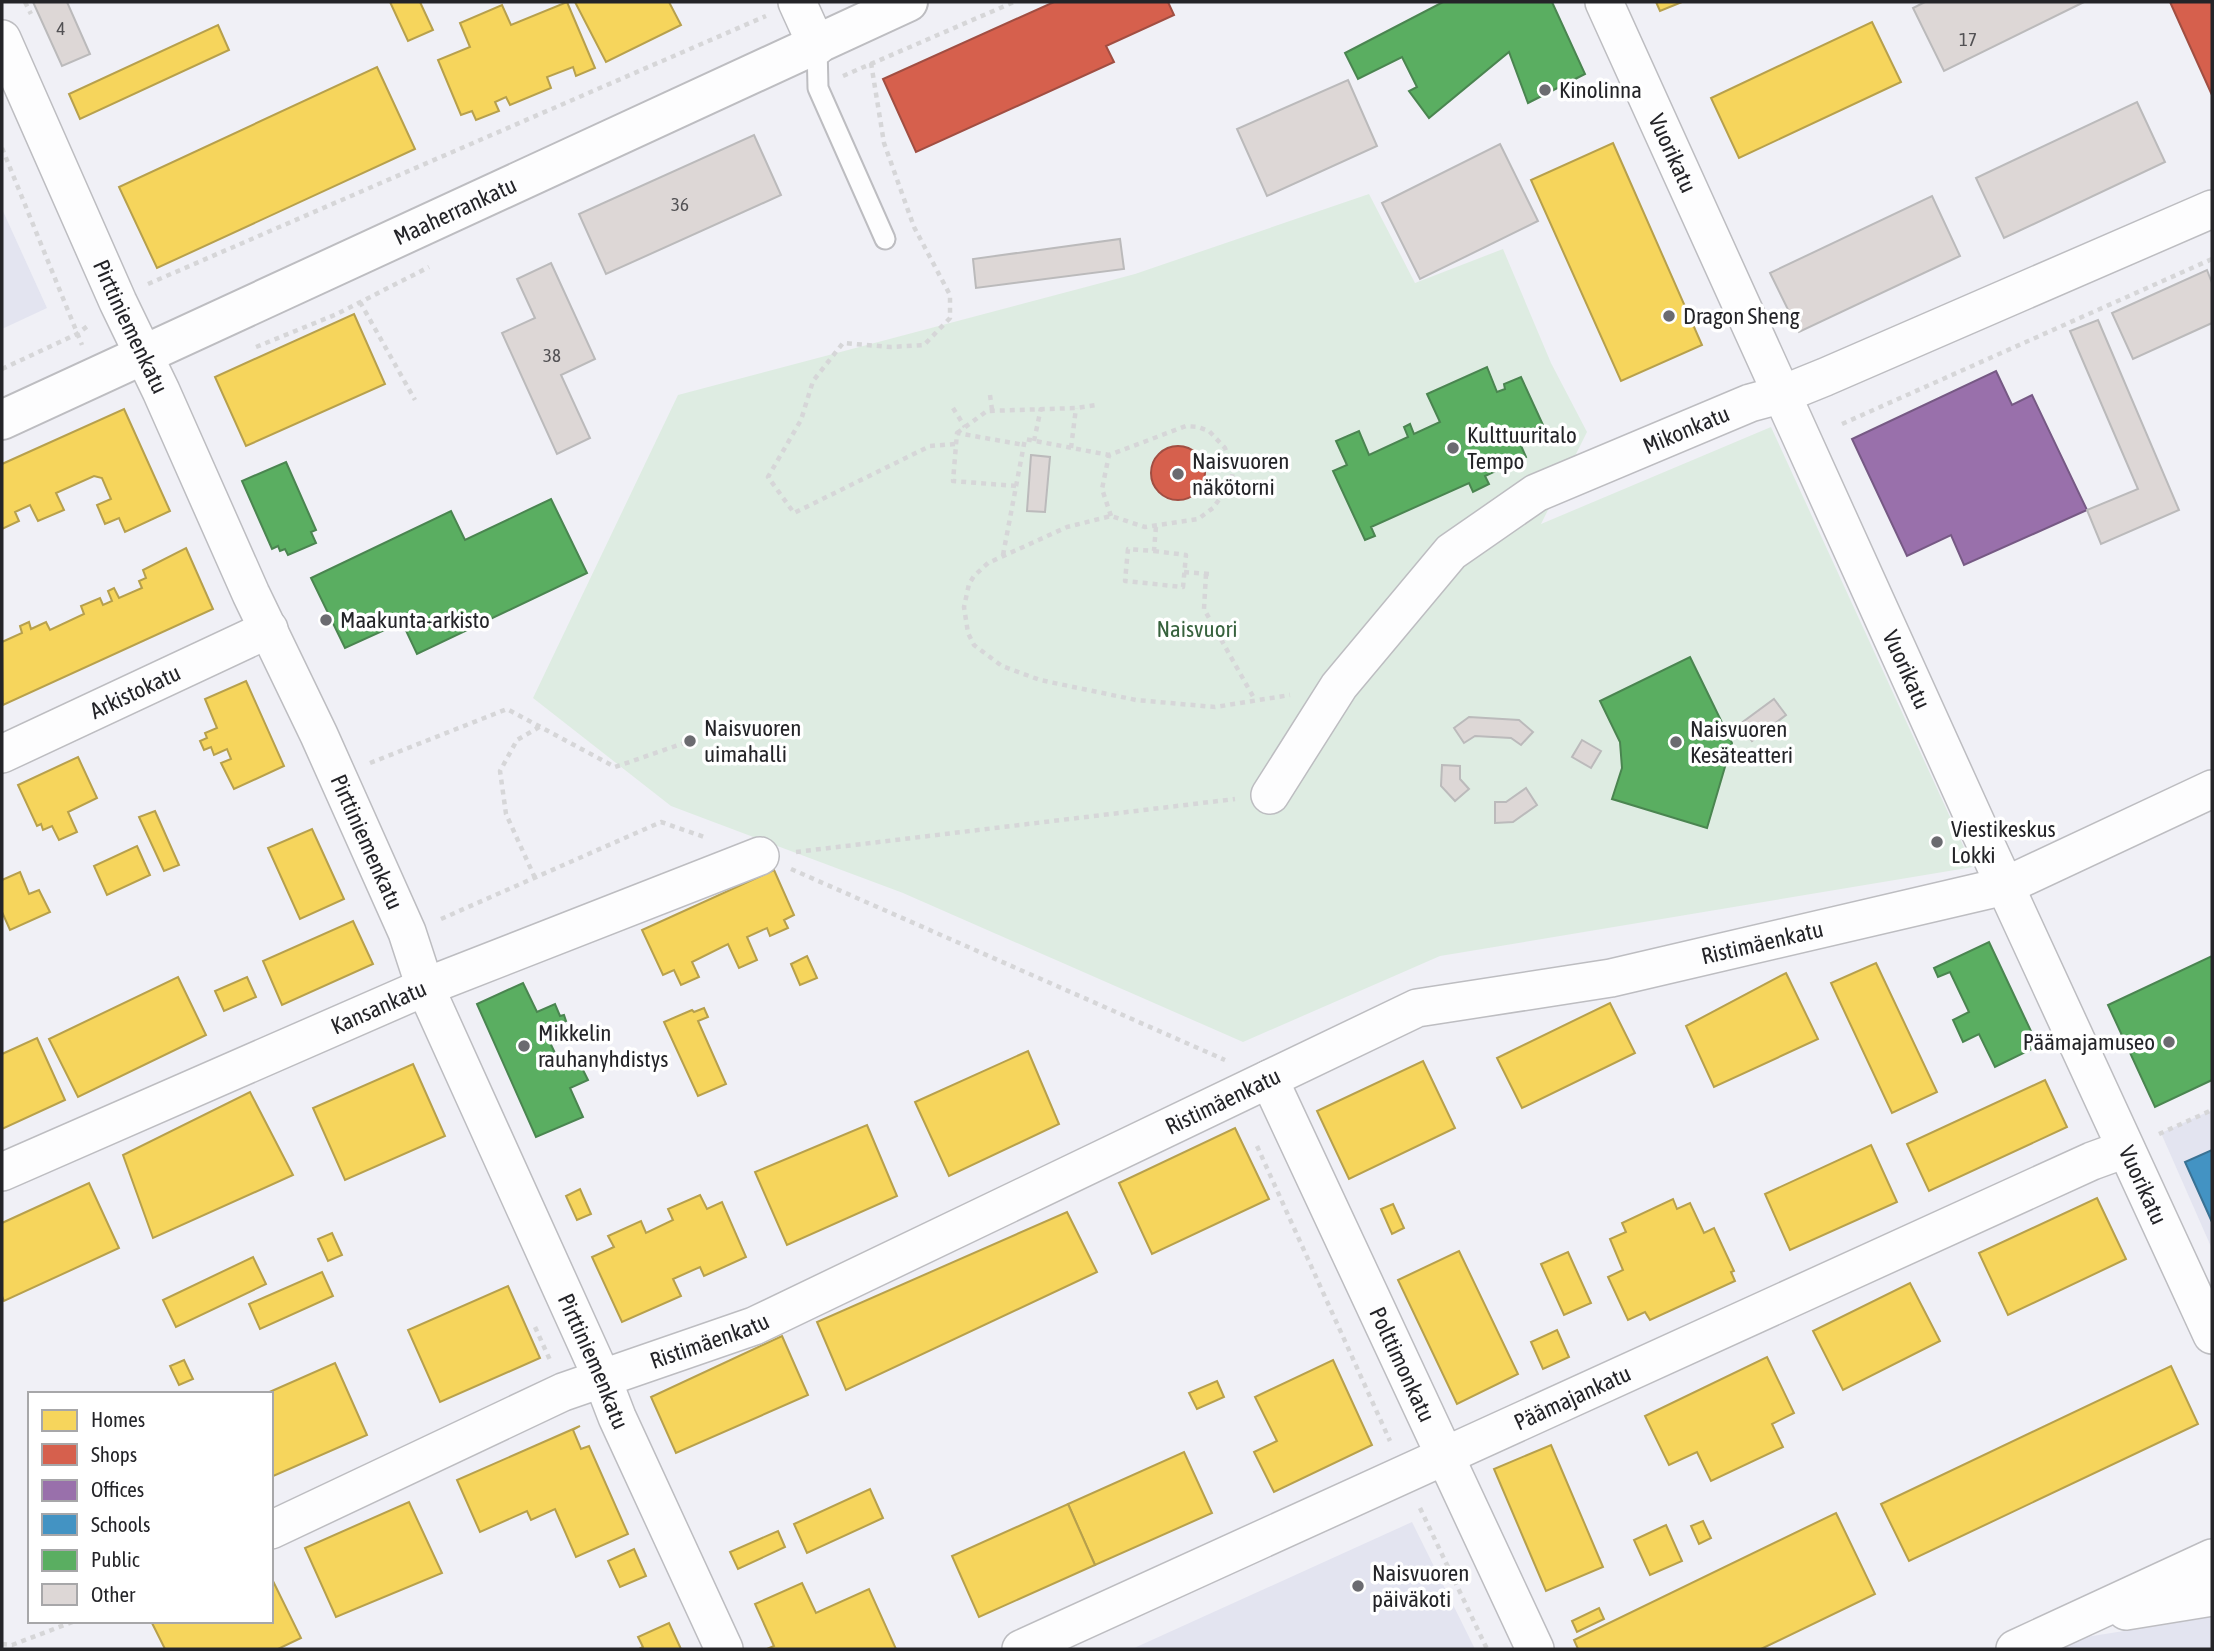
<svg xmlns="http://www.w3.org/2000/svg" width="2214" height="1651" viewBox="0 0 2214 1651" font-family="'Asap Condensed',sans-serif">
<style>
.built{fill:#e3e4f0}
.green{fill:#deece2}
.homes{fill:#f6d55c;stroke:#b7a04c;stroke-width:2}
.shops{fill:#d6604d;stroke:#a14e42;stroke-width:2}
.offices{fill:#9970ab;stroke:#765984;stroke-width:2}
.schools{fill:#4393c3;stroke:#3a7294;stroke-width:2}
.public{fill:#5aae61;stroke:#4a8550;stroke-width:2}
.building{fill:#ddd7d6;stroke:#bbbabb;stroke-width:2}
.lines{fill:none;stroke-linecap:round;stroke-linejoin:round}
.lane-casing{stroke:#bdbdc1;stroke-width:23}
.street-casing{stroke:#bdbdc1;stroke-width:40}
.secondary-casing{stroke:#bdbdc1;stroke-width:42}
.path{stroke:#d6d6d8;stroke-width:4.5;stroke-dasharray:5 5;stroke-linecap:butt}
.lane{stroke:#fdfdfe;stroke-width:19}
.street{stroke:#fdfdfe;stroke-width:37}
.secondary{stroke:#fdfdfe;stroke-width:38}
.poi-dot{fill:#6b6b70;stroke:#fff;stroke-width:2.5}
.labels{text-anchor:middle;dominant-baseline:central;stroke-width:7;stroke-linejoin:round;paint-order:stroke}
.number-label{font-size:19px;fill:#525154}
.poi-label{font-size:23px;fill:#242428;stroke:#fff;text-anchor:start}
.street-label{font-size:23px;fill:#242428;stroke:#fff}
.park-label{font-size:23px;fill:#37623d;stroke:#fff}
</style>
<rect width="100%" height="100%" fill="#f0f0f6"/>
<g class="built">
<polygon points="2,209 47,308 2,329"/>
<polygon points="2212,1110 2212,1249 2161,1133"/>
<polygon points="1412,1522 1475,1649 1132,1649"/>
<polygon points="2212,1617 2212,1649 2061,1649 2086,1637"/>
</g>
<polygon class="green" points="1369,194 1415,283 1503,249 1551,363 1587,432 1541,524 1771,427 1973,867 1440,956 1243,1042 903,893 671,806 533,698 678,395 1135,274"/>
<g class="homes">
<polygon points="390,2 420,2 433,30 408,41"/>
<polygon points="567,2 595,68 576,76 573,67 547,77 551,88 510,105 506,97 495,102 499,111 476,120 472,111 461,115 438,60 470,47 460,23 502,5 511,25"/>
<polygon points="575,2 669,2 681,25 606,62"/>
<polygon points="1656,2 1682,2 1660,11"/>
<polygon points="1872,22 1901,82 1739,158 1711,98"/>
<polygon points="218,25 229,50 80,119 69,94"/>
<polygon points="377,67 415,149 157,268 119,187"/>
<polygon points="1613,143 1702,345 1621,381 1531,180"/>
<polygon points="354,314 385,384 246,446 215,377"/>
<polygon points="124,409 170,511 125,532 119,518 105,524 97,505 111,499 102,478 94,476 56,493 64,510 38,521 30,505 15,512 19,521 2,529 2,464"/>
<polygon points="186,548 213,609 3,705 2,642 22,633 20,626 29,622 31,629 46,622 50,630 84,614 81,606 100,598 103,605 112,601 108,591 114,588 119,598 142,588 139,581 146,578 143,570"/>
<polygon points="246,681 284,766 234,789 221,763 231,759 227,749 214,755 211,747 204,750 200,741 207,738 205,733 217,728 205,699"/>
<polygon points="78,757 97,798 68,812 77,832 59,840 52,826 43,830 41,824 37,826 18,785"/>
<polygon points="155,811 179,865 164,871 139,817"/>
<polygon points="312,829 344,899 300,919 268,848"/>
<polygon points="137,846 150,875 107,895 94,866"/>
<polygon points="774,870 794,915 784,920 788,928 770,936 767,928 747,937 757,960 739,968 728,944 692,962 699,977 681,985 674,970 663,975 642,930"/>
<polygon points="20,872 29,894 39,890 50,912 10,930 2,912 2,880"/>
<polygon points="353,921 373,964 282,1005 263,961"/>
<polygon points="807,956 817,978 800,985 791,964"/>
<polygon points="1876,963 1937,1092 1892,1113 1831,983"/>
<polygon points="1786,973 1818,1039 1714,1087 1686,1026"/>
<polygon points="178,977 206,1035 78,1097 49,1039"/>
<polygon points="247,977 256,997 224,1011 215,991"/>
<polygon points="1610,1003 1635,1053 1522,1108 1497,1058"/>
<polygon points="704,1008 708,1017 698,1021 726,1084 698,1096 664,1022 692,1010 694,1012"/>
<polygon points="37,1038 65,1100 2,1129 2,1054"/>
<polygon points="1028,1051 1059,1124 949,1176 915,1102"/>
<polygon points="1423,1061 1455,1128 1349,1179 1317,1111"/>
<polygon points="413,1064 445,1136 345,1180 313,1108"/>
<polygon points="2045,1080 2067,1127 1929,1191 1907,1144"/>
<polygon points="250,1092 293,1175 153,1238 123,1155"/>
<polygon points="867,1125 897,1196 787,1245 755,1172"/>
<polygon points="1235,1128 1269,1199 1152,1254 1119,1183"/>
<polygon points="1871,1145 1897,1202 1790,1250 1765,1194"/>
<polygon points="89,1183 119,1248 4,1301 2,1296 2,1223"/>
<polygon points="580,1189 591,1214 577,1220 566,1196"/>
<polygon points="700,1195 707,1209 722,1202 746,1257 704,1276 700,1267 673,1279 681,1296 622,1322 592,1257 614,1247 608,1236 641,1221 646,1233 673,1220 668,1209"/>
<polygon points="2097,1198 2126,1259 2008,1315 1979,1253"/>
<polygon points="1673,1199 1677,1209 1690,1203 1704,1233 1714,1228 1734,1271 1731,1272 1735,1281 1650,1320 1645,1312 1628,1320 1608,1277 1623,1270 1610,1239 1626,1232 1622,1223"/>
<polygon points="1393,1204 1404,1228 1392,1234 1381,1209"/>
<polygon points="1067,1212 1097,1272 846,1390 817,1322"/>
<polygon points="332,1233 342,1255 328,1261 318,1239"/>
<polygon points="1459,1251 1518,1374 1457,1404 1398,1280"/>
<polygon points="1568,1252 1591,1303 1564,1315 1541,1264"/>
<polygon points="253,1257 266,1284 176,1327 163,1300"/>
<polygon points="322,1272 333,1296 260,1329 249,1304"/>
<polygon points="1910,1283 1940,1341 1843,1390 1813,1331"/>
<polygon points="508,1286 540,1358 440,1402 408,1330"/>
<polygon points="1557,1330 1569,1357 1543,1369 1531,1342"/>
<polygon points="782,1336 808,1395 676,1453 651,1397"/>
<polygon points="1767,1357 1794,1413 1772,1424 1783,1447 1711,1481 1697,1452 1669,1465 1645,1416"/>
<polygon points="184,1360 193,1379 179,1385 170,1366"/>
<polygon points="1333,1360 1372,1445 1274,1492 1254,1452 1277,1441 1255,1397"/>
<polygon points="335,1363 367,1435 271,1477 271,1394 265,1394"/>
<polygon points="2171,1366 2198,1424 1909,1561 1881,1504"/>
<polygon points="1217,1381 1224,1397 1197,1409 1189,1393"/>
<polygon points="580,1426 573,1430 581,1449 589,1446 628,1534 576,1557 555,1509 531,1520 527,1511 480,1532 457,1480"/>
<polygon points="1551,1445 1603,1567 1546,1591 1494,1469"/>
<polygon points="1184,1452 1212,1513 1095,1565 1068,1504"/>
<polygon points="870,1489 883,1518 807,1553 794,1524"/>
<polygon points="409,1502 442,1573 336,1617 305,1548"/>
<polygon points="1068,1504 1095,1565 979,1617 952,1556"/>
<polygon points="1836,1513 1875,1594 1761,1649 1578,1649 1574,1640"/>
<polygon points="1703,1521 1711,1538 1699,1544 1691,1526"/>
<polygon points="1666,1525 1682,1561 1650,1575 1634,1540"/>
<polygon points="778,1531 785,1547 738,1569 730,1552"/>
<polygon points="634,1549 646,1576 620,1587 608,1561"/>
<polygon points="271,1577 301,1638 278,1649 165,1649 152,1623 155,1621 271,1621"/>
<polygon points="802,1583 816,1613 869,1589 896,1649 767,1649 774,1646 755,1604"/>
<polygon points="1599,1608 1604,1619 1577,1632 1572,1621"/>
<polygon points="669,1623 681,1649 639,1649 643,1647 638,1637"/>
</g>
<g class="shops">
<polygon points="1054,2 1168,2 1174,15 1106,46 1114,62 916,152 883,79"/>
<polygon points="2170,2 2212,2 2212,95"/>
<circle cx="1178" cy="473" r="27"/>
</g>
<polygon class="offices" points="1996,371 2012,405 2032,395 2087,510 1964,565 1951,535 1907,556 1852,439"/>
<polygon class="schools" points="2212,1150 2212,1222 2185,1162"/>
<g class="public">
<polygon points="1443,2 1552,2 1585,74 1528,103 1509,52 1429,118 1409,91 1417,87 1402,57 1358,79 1345,53"/>
<polygon points="1487,367 1497,392 1505,389 1504,384 1521,377 1543,425 1525,432 1524,428 1515,432 1526,457 1485,476 1489,484 1473,492 1469,483 1371,527 1375,536 1365,540 1333,471 1347,465 1336,441 1359,431 1369,455 1408,437 1404,427 1410,424 1414,434 1440,422 1427,394"/>
<polygon points="286,462 316,530 311,532 316,543 288,555 285,549 280,551 278,546 272,549 242,481"/>
<polygon points="551,499 587,573 417,654 402,622 345,648 311,578 451,511 465,540"/>
<polygon points="1690,657 1732,743 1707,828 1612,799 1622,768 1620,742 1600,701"/>
<polygon points="1989,942 2038,1046 1995,1067 1979,1034 1963,1042 1953,1020 1969,1012 1950,972 1938,977 1934,968"/>
<polygon points="2212,956 2212,1080 2155,1107 2108,1005"/>
<polygon points="523,983 537,1012 555,1004 560,1016 564,1015 566,1021 545,1032 562,1068 583,1061 585,1067 582,1068 588,1080 570,1088 583,1117 536,1137 477,1004"/>
</g>
<g class="building">
<polygon points="33,2 67,2 90,54 62,66"/>
<polygon points="1925,2 2084,2 1944,71 1913,8"/>
<polygon points="1348,80 1377,146 1267,196 1237,129"/>
<polygon points="2137,102 2165,162 2004,238 1976,178"/>
<polygon points="754,135 781,195 606,274 579,214"/>
<polygon points="1500,144 1538,221 1420,279 1382,203"/>
<polygon points="1932,196 1960,256 1799,332 1770,273"/>
<polygon points="1120,239 1124,269 976,288 973,259"/>
<polygon points="551,263 595,359 561,375 590,438 557,454 502,333 535,318 517,279"/>
<polygon points="2207,270 2212,283 2212,323 2133,359 2112,313"/>
<polygon points="2098,320 2179,510 2101,544 2087,510 2138,489 2070,331"/>
<polygon points="1031,455 1050,457 1045,512 1027,511"/>
<polygon points="1774,699 1786,715 1752,741 1740,724"/>
<polygon points="1469,717 1519,720 1533,732 1521,745 1511,738 1475,736 1464,743 1454,728"/>
<polygon points="1582,740 1601,751 1591,768 1572,757"/>
<polygon points="1442,765 1460,766 1460,779 1469,789 1455,801 1441,786"/>
<polygon points="1526,788 1537,805 1513,822 1495,823 1495,802 1506,802"/>
</g>
<g class="lines">
<defs>
<polyline id="lane" points="817,46 818,88 885,239"/>
<g id="street">
<polyline points="797,2 817,46"/>
<path id="s1" d="M 1604,2 L 1982,836 L 2212,1335"/>
<path id="s2" d="M 2,39 L 118,302 L 161,391 L 251,594 L 319,735 L 407,932 L 425,987 L 602,1378 L 617,1417 L 724,1649"/>
<path id="s3" d="M 2,754 L 269,629"/>
<path id="s4" d="M 1270,795 L 1339,686 L 1451,552 L 1536,493 L 1750,403 L 1783,394 L 1825,377 L 2212,209"/>
<path id="s5" d="M 1269,1079 L 1535,1649"/>
<path id="s6" d="M 2,1172 L 425,987 L 760,856"/>
<path id="s7" d="M 271,1530 L 563,1392 L 754,1326 L 1417,1008 L 1611,978 L 2005,886 L 2212,789"/>
<polyline points="2126,1611 2212,1597"/>
<path id="s8" d="M 1021,1649 L 2092,1161 L 2125,1149"/>
<polyline points="2015,1649 2212,1558"/>
</g>
<g id="secondary">
<path id="s9" d="M 2,420 L 908,2"/>
</g>
</defs>
<use href="#lane" class="lane-casing"/>
<use href="#street" class="street-casing"/>
<use href="#secondary" class="secondary-casing"/>
<g class="path">
<polyline points="25,2 31,14"/>
<polyline points="871,63 884,143 914,227 950,295 950,318 924,345 891,347 843,343 813,381 801,420 768,477 794,513 930,446 956,444"/>
<polyline points="843,76 1014,2"/>
<polyline points="2,148 82,345"/>
<polyline points="148,284 766,16"/>
<polyline points="360,302 415,400"/>
<polyline points="256,347 337,314 429,267"/>
<polyline points="2,369 77,334 89,325"/>
<polyline points="990,395 992,410"/>
<polyline points="953,408 965,427"/>
<polyline points="1842,424 2212,259"/>
<polyline points="957,433 987,411 1076,408 1097,405"/>
<polyline points="1034,441 1041,408"/>
<polyline points="1071,448 1076,408"/>
<polyline points="1016,486 953,481 957,433 1024,445"/>
<polyline points="1111,516 1102,489 1109,455 1186,426 1198,427 1209,431 1225,448 1233,471 1231,483 1213,508 1198,519 1145,527 1111,516 1067,527 988,563 974,576 969,584 964,607 968,633 974,645 1002,666 1040,680 1136,700 1215,707 1290,695"/>
<polyline points="1154,551 1186,555 1183,587 1125,581 1128,549 1154,551 1156,526"/>
<polyline points="1003,555 1025,439 1109,455"/>
<polyline points="1184,572 1210,574"/>
<polyline points="1206,574 1204,609 1255,700"/>
<polyline points="370,763 507,709 615,767 690,741"/>
<polyline points="796,852 1235,799"/>
<polyline points="791,869 1225,1060"/>
<polyline points="535,878 506,814 500,771 517,740 541,726"/>
<polyline points="441,919 661,822 707,838"/>
<polyline points="2159,1134 2212,1110"/>
<polyline points="1257,1146 1390,1441"/>
<polyline points="535,1327 550,1360"/>
<polyline points="1420,1508 1487,1649"/>
<polyline points="2,1644 12,1645 75,1621"/>
</g>
<use href="#lane" class="lane"/>
<use href="#street" class="street"/>
<use href="#secondary" class="secondary"/>
</g>
<g class="poi-dot">
<circle cx="1545" cy="90" r="7"/>
<circle cx="1669" cy="316" r="7"/>
<circle cx="1453" cy="448" r="7"/>
<circle cx="1178" cy="474" r="7"/>
<circle cx="326" cy="620" r="7"/>
<circle cx="690" cy="741" r="7"/>
<circle cx="1676" cy="742" r="7"/>
<circle cx="1937" cy="842" r="7"/>
<circle cx="2169" cy="1042" r="7"/>
<circle cx="524" cy="1046" r="7"/>
<circle cx="1358" cy="1586" r="7"/>
</g>
<g class="labels">
<g class="number-label">
<text x="61" y="28">4</text>
<text x="1968" y="39">17</text>
<text x="680" y="204">36</text>
<text x="552" y="355">38</text>
</g>
<g class="poi-label">
<text x="1559" y="90">Kinolinna</text>
<text x="1683" y="316">Dragon Sheng</text>
<text x="1467" y="435">Kulttuuritalo<tspan x="1467" dy="26">Tempo</tspan></text>
<text x="1192" y="461">Naisvuoren<tspan x="1192" dy="26">näkötorni</tspan></text>
<text x="340" y="620">Maakunta-arkisto</text>
<text x="704" y="728">Naisvuoren<tspan x="704" dy="26">uimahalli</tspan></text>
<text x="1690" y="729">Naisvuoren<tspan x="1690" dy="26">Kesäteatteri</tspan></text>
<text x="1951" y="829">Viestikeskus<tspan x="1951" dy="26">Lokki</tspan></text>
<text x="538" y="1033">Mikkelin<tspan x="538" dy="26">rauhanyhdistys</tspan></text>
<text x="2155" y="1042" text-anchor="end">Päämajamuseo</text>
<text x="1372" y="1573">Naisvuoren<tspan x="1372" dy="26">päiväkoti</tspan></text>
</g>
<g class="street-label">
<text stroke="none"><textPath href="#s1" startOffset="166">Vuorikatu</textPath></text>
<text stroke="none"><textPath href="#s9" startOffset="499">Maaherrankatu</textPath></text>
<text stroke="none"><textPath href="#s2" startOffset="315">Pirttiniemenkatu</textPath></text>
<text stroke="none"><textPath href="#s4" startOffset="570">Mikonkatu</textPath></text>
<text stroke="none"><textPath href="#s1" startOffset="733">Vuorikatu</textPath></text>
<text stroke="none"><textPath href="#s3" startOffset="147">Arkistokatu</textPath></text>
<text stroke="none"><textPath href="#s2" startOffset="882">Pirttiniemenkatu</textPath></text>
<text stroke="none"><textPath href="#s7" startOffset="1612">Ristimäenkatu</textPath></text>
<text stroke="none"><textPath href="#s6" startOffset="411">Kansankatu</textPath></text>
<text stroke="none"><textPath href="#s7" startOffset="1045">Ristimäenkatu</textPath></text>
<text stroke="none"><textPath href="#s1" startOffset="1300">Vuorikatu</textPath></text>
<text stroke="none"><textPath href="#s7" startOffset="478">Ristimäenkatu</textPath></text>
<text stroke="none"><textPath href="#s2" startOffset="1449">Pirttiniemenkatu</textPath></text>
<text stroke="none"><textPath href="#s5" startOffset="315">Polttimonkatu</textPath></text>
<text stroke="none"><textPath href="#s8" startOffset="606">Päämajankatu</textPath></text>
</g>
<g class="park-label">
<text x="1197" y="629">Naisvuori</text>
</g>
</g>
<rect width="2214" height="1651" fill="none" stroke="#242428" stroke-width="7"/>
<rect x="28" y="1392" width="245" height="231" fill="#ffffff" stroke="#a7a7a9" stroke-width="2"/>
<rect x="42" y="1410" width="35" height="21" fill="#f6d55c" stroke="#a7a7a9" stroke-width="2"/>
<text x="91" y="1427" font-size="21" fill="#242428">Homes</text>
<rect x="42" y="1444" width="35" height="21" fill="#d6604d" stroke="#a7a7a9" stroke-width="2"/>
<text x="91" y="1462" font-size="21" fill="#242428">Shops</text>
<rect x="42" y="1480" width="35" height="21" fill="#9970ab" stroke="#a7a7a9" stroke-width="2"/>
<text x="91" y="1497" font-size="21" fill="#242428">Offices</text>
<rect x="42" y="1514" width="35" height="21" fill="#4393c3" stroke="#a7a7a9" stroke-width="2"/>
<text x="91" y="1532" font-size="21" fill="#242428">Schools</text>
<rect x="42" y="1550" width="35" height="21" fill="#5aae61" stroke="#a7a7a9" stroke-width="2"/>
<text x="91" y="1567" font-size="21" fill="#242428">Public</text>
<rect x="42" y="1584" width="35" height="21" fill="#ddd7d6" stroke="#a7a7a9" stroke-width="2"/>
<text x="91" y="1602" font-size="21" fill="#242428">Other</text>
</svg>
